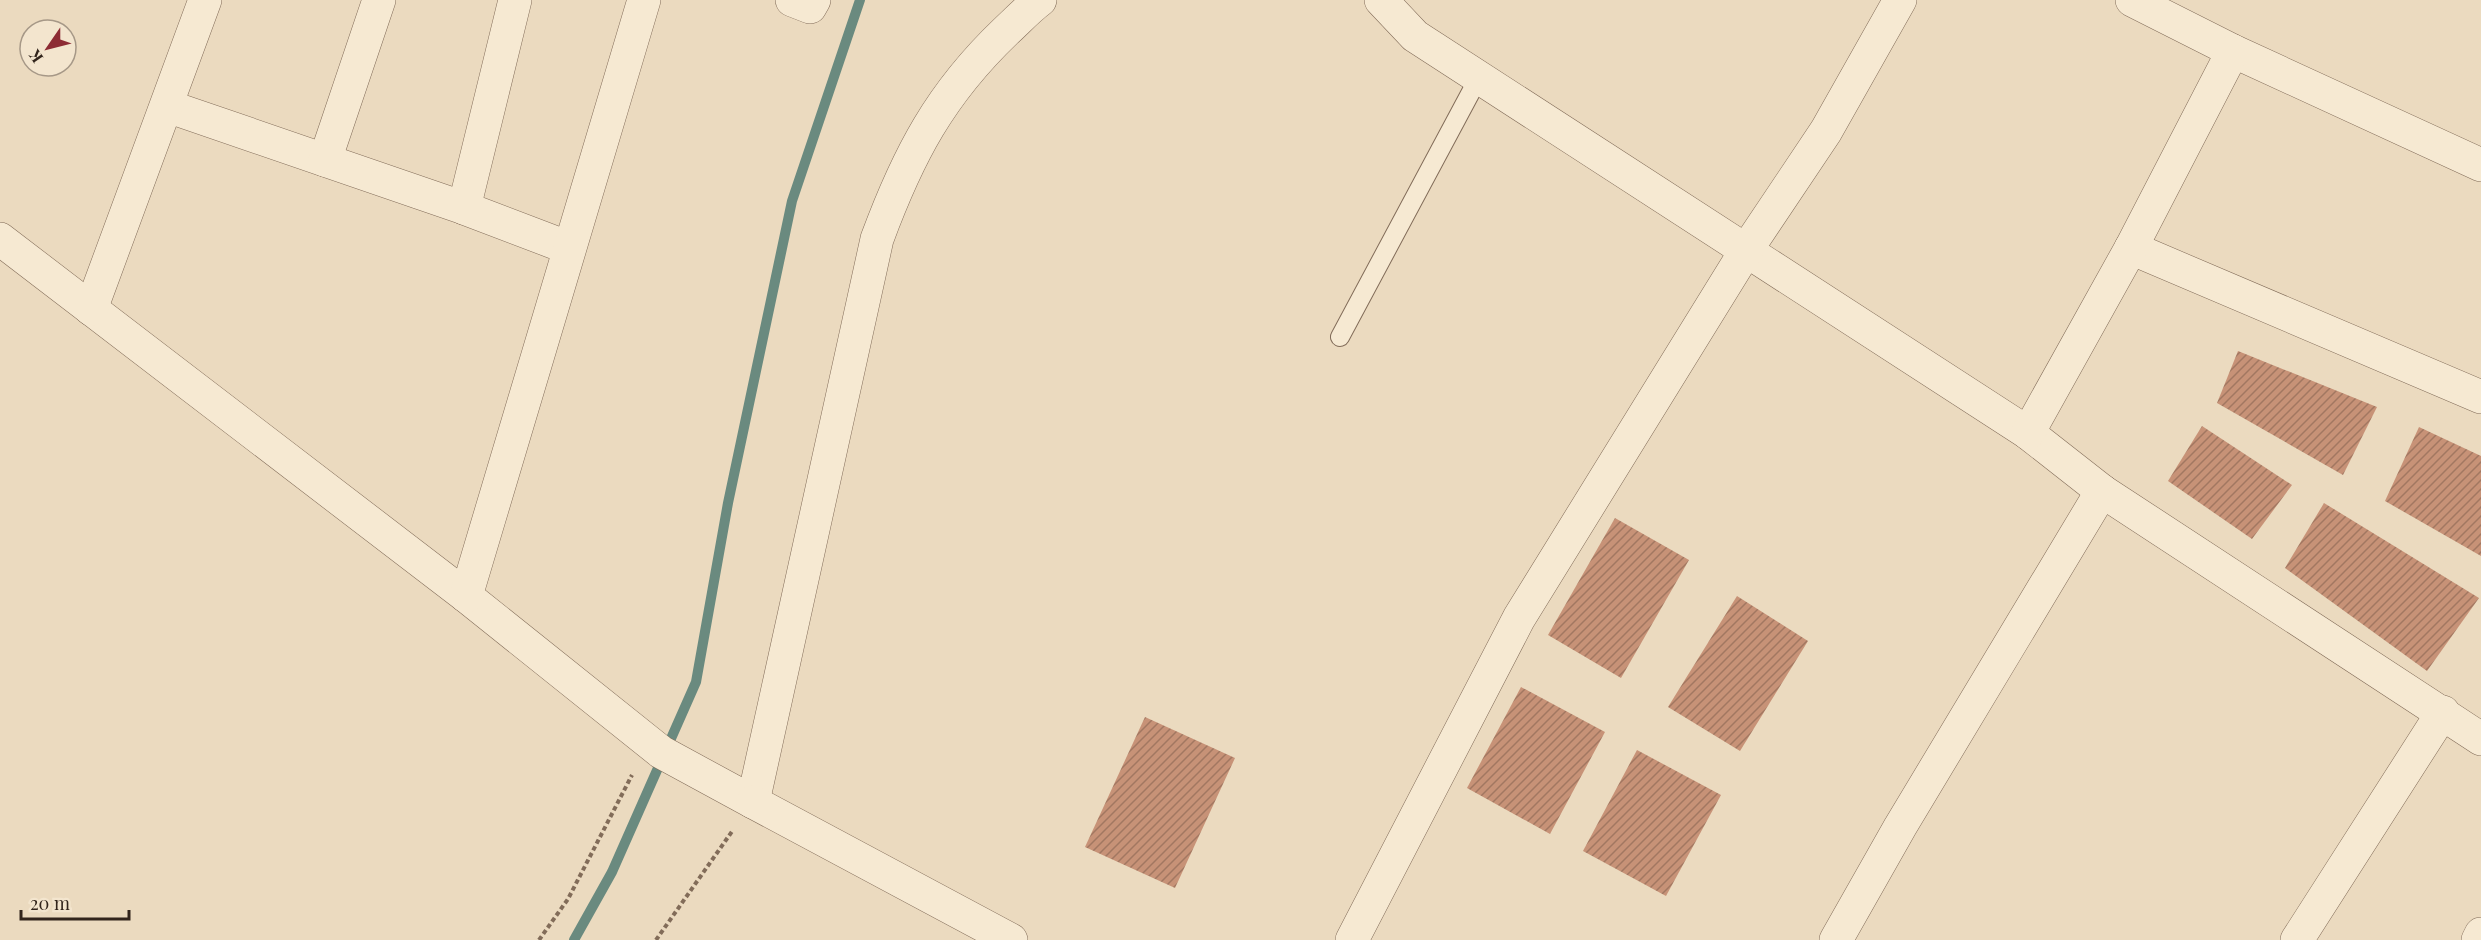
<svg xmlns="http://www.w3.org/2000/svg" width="2481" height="940" viewBox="0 0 2481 940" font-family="'Playfair Display',serif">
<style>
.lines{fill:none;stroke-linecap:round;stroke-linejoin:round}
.stream{stroke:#6a8a7f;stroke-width:10}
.building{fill:url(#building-hatch)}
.service-casing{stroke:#826c59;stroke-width:20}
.minor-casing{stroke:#826c59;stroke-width:34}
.tertiary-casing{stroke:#826c59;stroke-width:34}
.path{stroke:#826c59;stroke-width:4;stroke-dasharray:4.5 3;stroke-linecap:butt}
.service{stroke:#f6e9d2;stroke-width:18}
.minor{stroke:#f6e9d2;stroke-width:33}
.tertiary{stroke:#f6e9d2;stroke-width:33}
</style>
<defs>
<pattern id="building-hatch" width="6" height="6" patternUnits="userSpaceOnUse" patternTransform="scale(1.5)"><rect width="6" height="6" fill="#c79277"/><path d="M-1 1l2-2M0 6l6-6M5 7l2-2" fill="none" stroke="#a27761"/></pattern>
</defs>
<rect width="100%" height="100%" fill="#ebdabf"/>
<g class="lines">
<polyline class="stream" points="574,940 612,872 696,682 728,503 792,201 860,0"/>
</g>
<g class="building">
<polygon points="2238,351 2377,407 2343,475 2217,403"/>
<polygon points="2202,426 2292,485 2252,539 2168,481"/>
<polygon points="2419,427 2481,456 2481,556 2385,501"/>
<polygon points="2324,503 2479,598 2427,671 2285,568"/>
<polygon points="1615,518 1689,560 1621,678 1548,635"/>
<polygon points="1737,596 1808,641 1740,751 1668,707"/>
<polygon points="1521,687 1605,732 1550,834 1467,788"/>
<polygon points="1145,717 1235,758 1175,888 1085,847"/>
<polygon points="1637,750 1721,795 1666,896 1583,851"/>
</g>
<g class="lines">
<defs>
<polyline id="service" points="1340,337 1479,77"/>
<g id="minor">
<polyline points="792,0 810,7 814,0"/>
<polyline points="1381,0 1415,36 2028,433 2102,491"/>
<polyline points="2132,0 2233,51 2481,165"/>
<polyline points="167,106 464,208 569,248"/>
<polyline points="325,160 379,0"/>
<polyline points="464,208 515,0"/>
<path d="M 0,239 L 466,596 L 661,752 L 753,802 L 877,239 C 908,155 940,94 1006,31 C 1017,21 1028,9 1040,0"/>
<polyline points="2131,248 2481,397"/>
<polyline points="91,309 205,0"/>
<polyline points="2028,433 2131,248 2233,51"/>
<polyline points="466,596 644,0"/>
<polyline points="753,802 1011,940"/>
<polyline points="1836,940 1900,827 2102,491 2481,739"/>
<polyline points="2297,940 2443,712"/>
<polyline points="2478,940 2481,934"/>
</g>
<polyline id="tertiary" points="1352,940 1519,618 1747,249 1826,131 1900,0"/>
</defs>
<use href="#service" class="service-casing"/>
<use href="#minor" class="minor-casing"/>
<use href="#tertiary" class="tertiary-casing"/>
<g class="path">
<polyline points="539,940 568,899 632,775"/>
<polyline points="656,940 733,830"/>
</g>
<use href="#service" class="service"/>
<use href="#minor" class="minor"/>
<use href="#tertiary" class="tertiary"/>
</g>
<g transform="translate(48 48) rotate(235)"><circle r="28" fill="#f3e5ce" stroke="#a69887" stroke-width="1.5"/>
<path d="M0-4.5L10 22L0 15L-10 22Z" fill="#8d2c34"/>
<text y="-9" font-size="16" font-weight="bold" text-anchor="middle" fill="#32251c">K</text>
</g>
<path d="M21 910v9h108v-9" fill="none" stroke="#32251c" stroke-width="3"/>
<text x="30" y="910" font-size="18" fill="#32251c" stroke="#f3e5ce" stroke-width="4.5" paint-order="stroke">20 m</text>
</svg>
